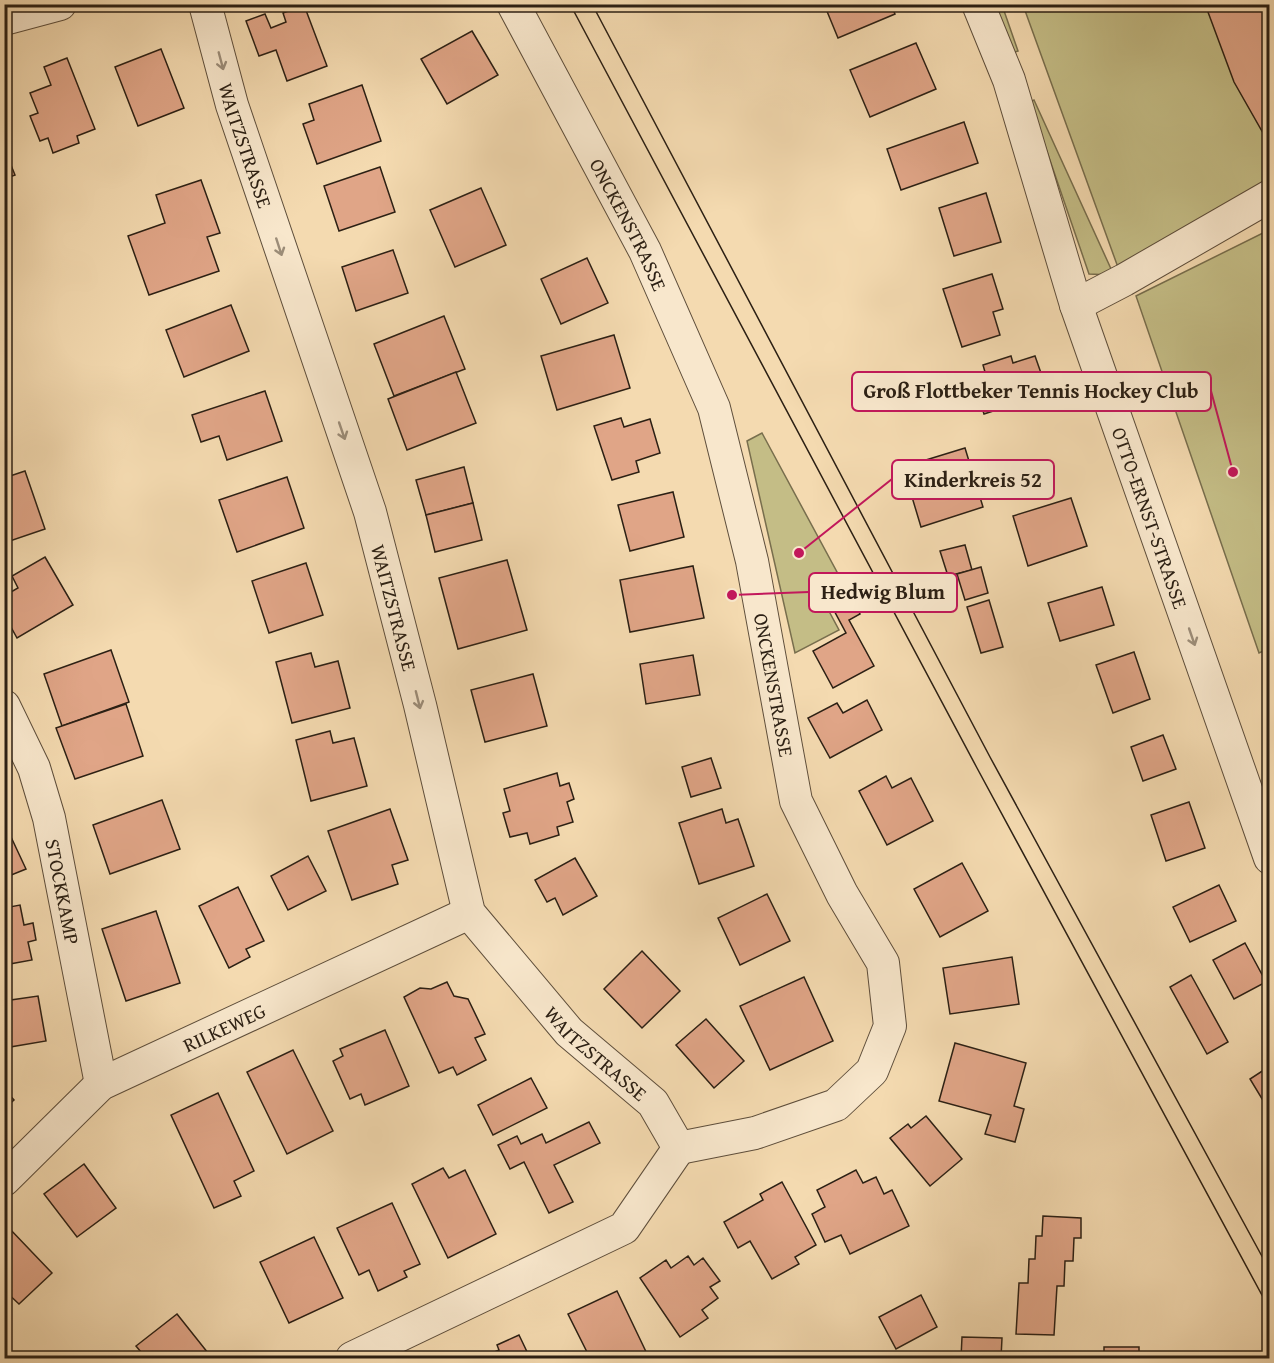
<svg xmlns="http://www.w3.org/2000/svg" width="1274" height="1363" viewBox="0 0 1274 1363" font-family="'Gentium Book Plus',serif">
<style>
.green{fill:#c4bd86;stroke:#786e4d;stroke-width:1.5}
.building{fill:#e0a587;stroke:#2c2014;stroke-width:1.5}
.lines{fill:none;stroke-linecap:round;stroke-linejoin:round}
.minor-casing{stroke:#5e4e3b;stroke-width:34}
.minor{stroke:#f8e7cc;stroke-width:32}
.tram{stroke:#2c2014;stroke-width:1.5}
.oneway{stroke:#9c8d79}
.labels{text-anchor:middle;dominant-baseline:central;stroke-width:6;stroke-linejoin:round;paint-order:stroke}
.street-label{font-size:20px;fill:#2c2014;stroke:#f8e7cc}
.leader{fill:none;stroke:#c2185b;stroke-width:2}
.callout-dot{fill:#c2185b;stroke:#f8e7cc;stroke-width:2}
.callout{fill:#f8e7cc;stroke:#c2185b;stroke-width:2}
.callout-label{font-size:21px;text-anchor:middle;font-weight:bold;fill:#2c2014}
</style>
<rect width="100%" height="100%" fill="#f4dab0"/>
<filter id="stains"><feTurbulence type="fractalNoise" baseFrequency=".00333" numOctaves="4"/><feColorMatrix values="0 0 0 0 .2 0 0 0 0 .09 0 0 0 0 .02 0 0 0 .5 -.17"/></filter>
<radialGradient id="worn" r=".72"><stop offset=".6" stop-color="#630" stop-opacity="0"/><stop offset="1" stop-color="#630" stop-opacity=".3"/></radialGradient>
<g class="green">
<polygon points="994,5 1002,5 1018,51 1012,53"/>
<polygon points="1023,5 1269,5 1269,213 1128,295"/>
<polygon points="1034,100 1112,271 1111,275 1089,274 1030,102"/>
<polygon points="1269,230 1270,648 1259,653 1136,296"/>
<polygon points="762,433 837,572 815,585 839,630 795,653 747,441"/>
</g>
<g class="building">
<polygon points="824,4 891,4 895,14 838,38"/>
<polygon points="1205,4 1270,4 1270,140 1267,140 1234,82"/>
<polygon points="304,5 327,66 287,81 276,50 259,56 246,21 265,14 271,28 286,22 283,13"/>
<polygon points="472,31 498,75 447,104 421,59"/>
<polygon points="916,43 936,89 870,117 850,70"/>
<polygon points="161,49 184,108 138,126 115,67"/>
<polygon points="67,58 95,129 77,136 79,143 53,153 48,138 40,141 30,116 38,113 30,93 51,85 44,67"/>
<polygon points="362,85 381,141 317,164 303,124 314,120 309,104"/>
<polygon points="964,122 978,163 901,190 887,149"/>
<polygon points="4,148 15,175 4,179"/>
<polygon points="380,167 395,212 339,231 324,186"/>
<polygon points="201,180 220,233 207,237 219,271 149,295 128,236 165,223 156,195"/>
<polygon points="481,188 506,245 455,267 430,210"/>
<polygon points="986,193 1001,242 954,256 939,208"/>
<polygon points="393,250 408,293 356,311 342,267"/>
<polygon points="587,258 608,303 561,324 541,279"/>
<polygon points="992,274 1003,309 993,312 1000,335 962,347 943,289"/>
<polygon points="231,305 249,351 184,377 166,330"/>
<polygon points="444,316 465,369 394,396 374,344"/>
<polygon points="614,335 630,388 557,410 541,356"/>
<polygon points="1011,356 1013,363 1035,356 1048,393 984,414 972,376 985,372 983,365"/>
<polygon points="456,372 476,423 407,450 388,399"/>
<polygon points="265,391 282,441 227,460 219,436 201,442 192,415"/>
<polygon points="621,418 624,427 650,419 660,453 636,461 639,472 612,480 594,426"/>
<polygon points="965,448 983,507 921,527 903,467"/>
<polygon points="464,467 473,503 426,515 416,480"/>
<polygon points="25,471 45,529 4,543 4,478"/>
<polygon points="287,477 304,528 237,552 219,500"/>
<polygon points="673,492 684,537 630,551 618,505"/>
<polygon points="1071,498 1087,546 1028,566 1013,516"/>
<polygon points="473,503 482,540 435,552 426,515"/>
<polygon points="965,545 972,570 948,576 940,551"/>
<polygon points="45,557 73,605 17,638 6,618 11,615 4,603 4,596 18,588 12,576"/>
<polygon points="507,560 527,630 458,649 439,578"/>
<polygon points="306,563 323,615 269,633 252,581"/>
<polygon points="693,566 704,618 630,632 620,580"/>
<polygon points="981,567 988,593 965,600 957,574"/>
<polygon points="841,579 860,614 849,620 874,666 833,688 813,651 846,633 822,588"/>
<polygon points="1102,587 1114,625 1060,641 1048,603"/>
<polygon points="989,600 1003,647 981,653 967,607"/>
<polygon points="111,650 129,702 62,726 44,674"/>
<polygon points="1134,652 1150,699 1113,713 1096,665"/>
<polygon points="311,653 315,667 338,661 350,708 292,723 276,662"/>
<polygon points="693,655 700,695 646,704 640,664"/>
<polygon points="533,674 547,726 485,742 471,690"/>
<polygon points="867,700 882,730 830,758 808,718 837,703 843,713"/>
<polygon points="126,704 143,756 75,779 56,728"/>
<polygon points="330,731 333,743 354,738 367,786 311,801 296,740"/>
<polygon points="1163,735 1176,769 1143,781 1131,747"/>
<polygon points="711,758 721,788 691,797 682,767"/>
<polygon points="557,773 560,786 569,783 574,799 567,802 573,822 557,827 559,835 530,844 527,833 510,837 503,813 510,811 504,789"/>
<polygon points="886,776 892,788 911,778 933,821 887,845 859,791"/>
<polygon points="162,800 180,849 110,874 93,825"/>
<polygon points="1189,802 1205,848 1166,861 1151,815"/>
<polygon points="390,809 408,860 392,865 398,884 352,900 328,831"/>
<polygon points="722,809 726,823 738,819 754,866 699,884 679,823"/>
<polygon points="4,822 26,869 4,878"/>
<polygon points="308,856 326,891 288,910 271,876"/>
<polygon points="575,858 597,896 563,915 555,898 547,902 535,880"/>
<polygon points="962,863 988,911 940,937 914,889"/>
<polygon points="1219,885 1236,921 1190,942 1173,907"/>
<polygon points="238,887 264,941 246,949 250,957 229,968 199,906"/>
<polygon points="767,894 790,941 740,965 718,918"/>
<polygon points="20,905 24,925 33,923 36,940 28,942 32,960 4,965 4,908"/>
<polygon points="156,911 180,983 126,1001 102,929"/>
<polygon points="1245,943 1266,982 1234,999 1213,960"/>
<polygon points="642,951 680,991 642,1028 604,989"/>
<polygon points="1012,957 1019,1004 950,1014 943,968"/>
<polygon points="1191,975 1228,1042 1207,1054 1170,987"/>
<polygon points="804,977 833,1041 770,1070 740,1006"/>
<polygon points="447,982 454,996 468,999 485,1034 475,1038 486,1060 457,1075 453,1067 439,1073 404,997 420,988 431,989"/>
<polygon points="38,996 46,1041 4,1048 4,1001"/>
<polygon points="706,1019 744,1061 714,1088 676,1045"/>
<polygon points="385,1030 409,1086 365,1105 361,1094 350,1099 333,1061 343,1056 340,1049"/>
<polygon points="955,1043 1026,1063 1014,1106 1024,1109 1015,1142 985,1134 991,1115 939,1101"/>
<polygon points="293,1050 333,1131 287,1154 247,1072"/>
<polygon points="1270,1066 1270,1112 1250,1079"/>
<polygon points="531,1078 547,1108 493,1135 478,1105"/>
<polygon points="4,1089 14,1100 4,1109"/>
<polygon points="218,1093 254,1171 234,1181 241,1196 214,1208 171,1115"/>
<polygon points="926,1116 962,1159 930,1186 890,1138 908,1124 911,1128"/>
<polygon points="589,1122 600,1143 554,1165 573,1202 549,1213 524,1162 510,1169 498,1145 517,1136 521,1144 542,1134 546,1143"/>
<polygon points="84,1164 116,1208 77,1237 44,1194"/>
<polygon points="443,1168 449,1178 465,1170 496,1234 448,1258 412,1184"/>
<polygon points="856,1170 863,1183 876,1177 884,1194 892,1190 909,1226 850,1254 841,1235 825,1242 812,1214 825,1207 817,1190"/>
<polygon points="782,1182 816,1245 795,1257 799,1264 772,1279 750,1241 738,1248 724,1222 763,1200 760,1194"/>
<polygon points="392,1203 420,1264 404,1271 407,1277 378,1291 369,1270 359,1275 337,1228"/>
<polygon points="1043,1216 1081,1218 1081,1238 1074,1238 1073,1261 1065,1261 1064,1286 1057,1286 1054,1335 1016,1334 1019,1283 1028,1283 1029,1259 1035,1259 1036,1236 1042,1236"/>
<polygon points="8,1227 52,1273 19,1304 4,1290 4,1230"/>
<polygon points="314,1237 343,1298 289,1323 260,1262"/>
<polygon points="688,1256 694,1265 703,1258 720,1281 710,1287 718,1298 702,1310 708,1318 680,1337 640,1278 666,1260 671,1268"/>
<polygon points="617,1291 649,1358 590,1358 568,1314"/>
<polygon points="921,1295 937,1327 896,1349 879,1317"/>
<polygon points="177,1314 212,1358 146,1358 136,1346"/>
<polygon points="519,1335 530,1358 481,1358 499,1350 497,1345"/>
<polygon points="962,1337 1002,1338 1001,1358 961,1358"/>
<rect x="1104" y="1347" width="35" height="11"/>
</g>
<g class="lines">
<defs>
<g id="minor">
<path id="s1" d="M 205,4 L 232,105 L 370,512 L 420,705 L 469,913 L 569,1032 L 653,1103 L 679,1148"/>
<path id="s2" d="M 513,4 L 645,251 L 714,408 L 752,561 L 796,801 L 842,894 L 883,963 L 890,1026 L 872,1071 L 836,1105 L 755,1133 L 679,1148"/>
<path id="s3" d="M 978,4 L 1009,80 L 1076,305 L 1270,858"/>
<polyline points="4,19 60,4"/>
<polyline points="1076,305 1124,280 1270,196"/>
<path id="s4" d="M 4,706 L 34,768 L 49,818 L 101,1084"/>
<path id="s5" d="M 4,1180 L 101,1084 L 469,913"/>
<polyline points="352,1358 624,1228 679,1148"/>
</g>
</defs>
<use href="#minor" class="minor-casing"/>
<use href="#minor" class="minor"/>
<g class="tram">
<polyline points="570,4 977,768 1270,1310"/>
<polyline points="592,4 990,757 1270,1271"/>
</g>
</g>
<defs><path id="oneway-shaft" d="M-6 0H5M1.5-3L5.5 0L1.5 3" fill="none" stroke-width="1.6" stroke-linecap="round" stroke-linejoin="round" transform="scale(1.5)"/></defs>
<g class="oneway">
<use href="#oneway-shaft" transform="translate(221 61) rotate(75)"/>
<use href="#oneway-shaft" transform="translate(279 247) rotate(72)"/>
<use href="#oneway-shaft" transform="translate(342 431) rotate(71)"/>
<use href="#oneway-shaft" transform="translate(1192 637) rotate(71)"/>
<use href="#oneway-shaft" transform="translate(418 700) rotate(76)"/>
</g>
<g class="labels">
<g class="street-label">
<text stroke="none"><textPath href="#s1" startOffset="147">WAITZSTRASSE</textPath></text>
<text stroke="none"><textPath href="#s2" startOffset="249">ONCKENSTRASSE</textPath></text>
<text stroke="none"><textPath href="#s3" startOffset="542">OTTO-ERNST-STRASSE</textPath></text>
<text stroke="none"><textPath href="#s1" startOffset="633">WAITZSTRASSE</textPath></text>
<text stroke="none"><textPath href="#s2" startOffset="735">ONCKENSTRASSE</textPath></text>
<text stroke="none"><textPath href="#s4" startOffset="196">STOCKKAMP</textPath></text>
<text stroke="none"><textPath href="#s5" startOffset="272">RILKEWEG</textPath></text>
<text stroke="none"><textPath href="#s1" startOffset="1137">WAITZSTRASSE</textPath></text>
</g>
</g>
<path class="leader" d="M1233 472L1211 391M799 553L892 479M732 595L809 592"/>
<g class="callout-dot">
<circle cx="1233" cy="472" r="6"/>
<circle cx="799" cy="553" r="6"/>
<circle cx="732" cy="595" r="6"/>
</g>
<g class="callout">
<rect x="852" y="372" width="359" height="39" rx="6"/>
<rect x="892" y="460" width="162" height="39" rx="6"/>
<rect x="809" y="573" width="148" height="39" rx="6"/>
</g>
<g class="callout-label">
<text x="1031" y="398">Groß Flottbeker Tennis Hockey Club</text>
<text x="973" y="487">Kinderkreis 52</text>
<text x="883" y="599">Hedwig Blum</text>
</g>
<rect width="1274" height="1363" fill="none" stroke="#f4dab0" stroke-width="24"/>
<rect x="6" y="6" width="1262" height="1351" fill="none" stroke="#2c2014" stroke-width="3"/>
<rect x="12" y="12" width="1250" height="1339" fill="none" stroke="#2c2014" stroke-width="1.5"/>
<rect width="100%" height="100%" filter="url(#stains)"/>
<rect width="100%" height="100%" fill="url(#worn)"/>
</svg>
